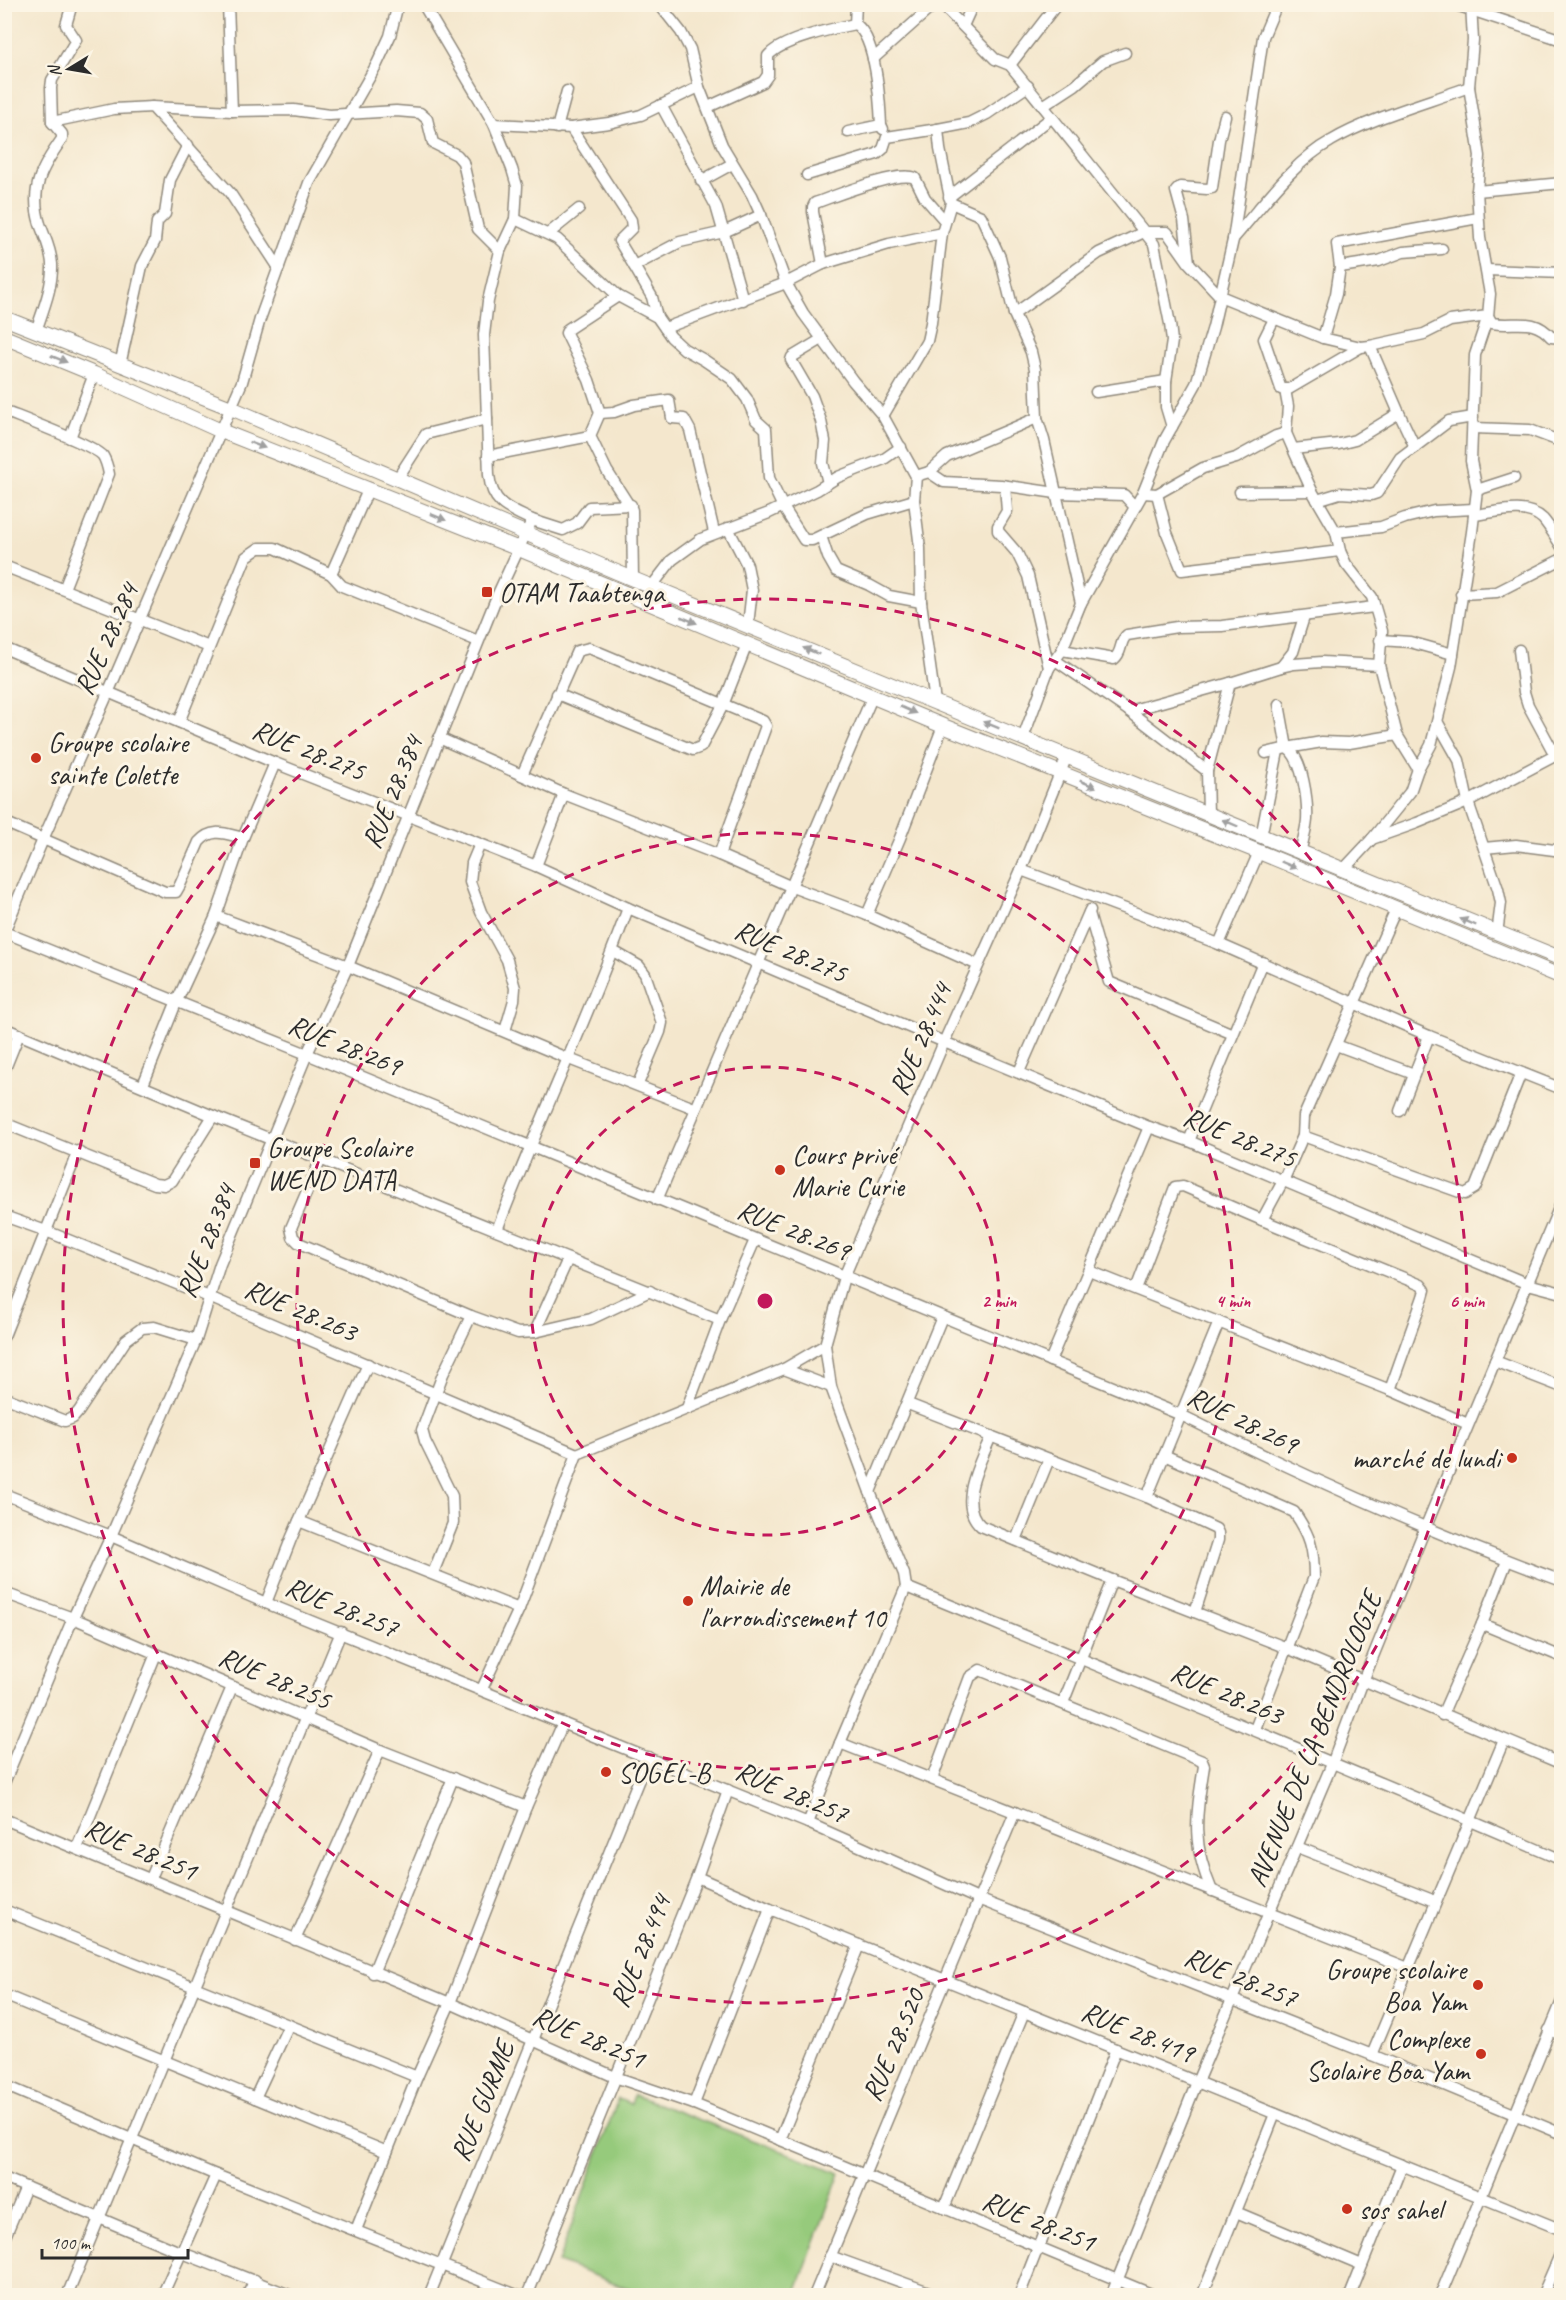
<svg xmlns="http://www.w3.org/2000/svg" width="1566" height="2300" viewBox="0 0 1566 2300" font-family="Caveat,sans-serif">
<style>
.green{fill:#96ca7b;stroke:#607a53;stroke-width:1.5}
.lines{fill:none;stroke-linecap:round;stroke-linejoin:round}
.minor-casing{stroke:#90897c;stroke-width:13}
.major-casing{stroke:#90897c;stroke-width:16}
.minor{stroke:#fff;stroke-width:10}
.major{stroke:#fff;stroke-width:14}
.oneway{fill:#a0a0a0}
.ring{fill:none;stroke:#c2185b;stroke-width:3;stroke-dasharray:10 8}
.poi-dot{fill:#c8321e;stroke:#fcf5e5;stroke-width:2}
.labels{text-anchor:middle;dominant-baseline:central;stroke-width:6;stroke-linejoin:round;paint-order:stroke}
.poi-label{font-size:28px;fill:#2b2b2b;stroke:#fcf5e5;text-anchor:start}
.street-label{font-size:28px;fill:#2b2b2b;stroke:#fcf5e5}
.centre{fill:#c2185b;stroke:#fcf5e5;stroke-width:3}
.ring-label{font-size:18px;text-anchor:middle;font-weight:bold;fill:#c2185b;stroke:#fcf5e5;stroke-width:6;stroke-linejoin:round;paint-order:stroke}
</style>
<rect width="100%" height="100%" fill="#fcf5e5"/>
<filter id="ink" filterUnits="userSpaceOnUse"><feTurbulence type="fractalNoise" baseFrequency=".0167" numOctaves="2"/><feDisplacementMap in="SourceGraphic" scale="12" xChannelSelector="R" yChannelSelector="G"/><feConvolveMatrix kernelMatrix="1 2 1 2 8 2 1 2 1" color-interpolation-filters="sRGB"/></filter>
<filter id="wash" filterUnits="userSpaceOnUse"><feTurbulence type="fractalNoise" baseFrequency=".008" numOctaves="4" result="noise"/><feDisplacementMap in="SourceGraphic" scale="24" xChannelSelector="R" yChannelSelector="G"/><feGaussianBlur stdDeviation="1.35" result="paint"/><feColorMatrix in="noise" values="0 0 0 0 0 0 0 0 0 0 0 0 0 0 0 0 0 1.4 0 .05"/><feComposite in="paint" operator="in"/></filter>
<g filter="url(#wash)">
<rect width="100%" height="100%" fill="#f4e7cd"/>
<polygon class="green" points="634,2095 840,2173 795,2295 647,2295 558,2262 618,2099 631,2104"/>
</g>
<g filter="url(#ink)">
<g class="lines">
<defs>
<g id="minor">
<polyline points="228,4 232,111"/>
<polyline points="659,4 681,32 690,49 699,87 722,145 752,195 761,215 786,283 803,313 853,381 883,416 916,476 914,500 920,548 921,602 935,702"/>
<polyline points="941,4 995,59 1010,65 1154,244 1170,324 1172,341 1166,381 1166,407 1172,427"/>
<polyline points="1453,4 1562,40"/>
<polyline points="855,24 856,4"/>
<polyline points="963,26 973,4"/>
<polyline points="873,59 935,4"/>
<polyline points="1010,65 1057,4"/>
<polyline points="1028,86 987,114 969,123 938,129 940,149 951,203 981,216 1000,257 1014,314 1031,352 1035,369 1037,418 1044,440 1081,603"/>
<polyline points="661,105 716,206 743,300"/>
<polyline points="1043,106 1075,85 1103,61 1125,53"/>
<polyline points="152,107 232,111 294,110 329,115 396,111 420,113 427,119 433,143 457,155 463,162 478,229 500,251"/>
<path d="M 708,107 L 763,82 L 768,75 L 768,56 C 780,40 835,28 855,24 C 876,36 880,102 881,125"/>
<polyline points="52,122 114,109 152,107 230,193 279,268"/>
<polyline points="494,124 571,128 631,220 632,228 619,241 634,266"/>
<polyline points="557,128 567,91"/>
<polyline points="571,128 609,123 641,115 699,87"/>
<polyline points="848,132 881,125 883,129"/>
<polyline points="807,175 877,154 883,149 887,137 938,129"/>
<polyline points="701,181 732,164"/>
<polyline points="1477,191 1562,183"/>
<polyline points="949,197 1051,118"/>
<polyline points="515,219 557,239 618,296 657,317 671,337 684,349 704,360 732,379 747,399 756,420 766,429 769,478 783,507 804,540 812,540 867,514 914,500"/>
<polyline points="548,234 579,209"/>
<path d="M 1233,239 C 1261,207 1294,161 1331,141 C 1370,118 1426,103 1469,87"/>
<polyline points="1189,262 1184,220 1176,191 1180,187 1207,189 1212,188 1219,140 1225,116"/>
<path d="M 823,264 L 813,212 L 813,207 L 815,203 C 835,196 898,170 915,178 L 925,198 L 945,221"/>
<polyline points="1340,267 1379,261 1403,252 1442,249"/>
<polyline points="1487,270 1562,273"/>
<polyline points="618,296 568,329 566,333 589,380 600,413 614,412 634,405 669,400 672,418 684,419 690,430 714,532"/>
<path d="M 1014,314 L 1099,253 L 1144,232 L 1167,232 L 1189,263 L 1220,296 L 1323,338 L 1361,347 L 1370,346 L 1424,334 L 1450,321 L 1488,316 L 1492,323 C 1515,327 1533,316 1551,337 L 1562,338"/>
<polyline points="657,317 652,297 634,266 680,242 724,232 761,215"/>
<polyline points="1274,319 1264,339 1281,389 1289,389 1361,347"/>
<polyline points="665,328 786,283 823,264 889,244 942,233"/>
<path d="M 36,331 C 43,310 53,286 52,264 C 51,249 45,238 40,224 C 29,189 42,167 62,139 L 62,134 L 52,122 L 51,88 L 52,80 L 76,40 L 66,25 L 72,4"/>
<polyline points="1323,338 1336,294 1340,267 1337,244 1478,218"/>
<polyline points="822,339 792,357 791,360 812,396 821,421 825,441 823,463 828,483"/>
<polyline points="120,365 142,266 155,241 157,222 165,214 170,180 188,145"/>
<polyline points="1285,390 1288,406 1286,433"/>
<polyline points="1096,392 1166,381"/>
<path d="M 4,411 C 21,418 96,446 103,456 C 106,461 108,469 109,474 L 64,589"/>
<polyline points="1399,413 1415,447"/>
<polyline points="883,416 927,341 931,323 942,233 951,203"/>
<polyline points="1473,428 1530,430 1562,442"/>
<polyline points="590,436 607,471 632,510 633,579"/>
<polyline points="70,438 94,374"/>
<polyline points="1293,449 1312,491 1336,532 1340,551 1346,564 1372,597 1382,631 1379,665"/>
<polyline points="488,456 590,436 600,413"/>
<polyline points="929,472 947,456 1037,418"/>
<polyline points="916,476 929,472 944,482 1001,485 1056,493 1124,495 1135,507"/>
<polyline points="397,479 426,434 487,419"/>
<polyline points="1005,486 1007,511 998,526 998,531 1017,553 1028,576 1049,668"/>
<polyline points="1477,490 1514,478"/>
<polyline points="1240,492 1312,491"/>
<polyline points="1143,493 1157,494 1203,468 1236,458 1276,436 1286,433 1293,449 1339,444 1355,440 1399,413 1370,346"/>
<polyline points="1157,494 1167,533 1182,570 1340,551"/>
<polyline points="1317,500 1340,493 1371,495 1377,493 1400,458 1449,421 1473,417"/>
<path d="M 1474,515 C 1494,513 1526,502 1543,519 C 1550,527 1556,538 1562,547"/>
<polyline points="532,520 563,530 577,523 589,507 631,505"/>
<polyline points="728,528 747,565 752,590 748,625"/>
<polyline points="1336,532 1381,527 1405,518 1434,511 1474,509"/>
<polyline points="821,536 828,557 836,571 869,585 889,596 921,602"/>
<polyline points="4,566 209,647"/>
<polyline points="331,574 369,488"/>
<polyline points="652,586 672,560 701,539 769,513 817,490 838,477 884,459 901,447"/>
<polyline points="1461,594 1497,592 1562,559"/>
<polyline points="1380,640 1410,642 1453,654"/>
<polyline points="4,648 275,763 536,866 628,908 944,1042 1149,1127 1189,1141 1528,1284 1562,1293"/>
<path d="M 1062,650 L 1114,659 C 1123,652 1119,641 1127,635 L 1177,627 L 1222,626 L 1374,607"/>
<polyline points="1519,650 1524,692 1528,705 1555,755"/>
<polyline points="1055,660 1129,711 1207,771 1208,814"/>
<polyline points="1281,667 1293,652 1304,617"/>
<polyline points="557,694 693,750 701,747 723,705 747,644"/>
<polyline points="1279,704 1287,748 1322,742 1349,743 1397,735"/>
<polyline points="1129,711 1230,683"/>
<polyline points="179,722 246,557 259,548 275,548 331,574 342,586 478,641"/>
<polyline points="1438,723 1459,760 1468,802 1498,889 1501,903 1497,934"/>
<polyline points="439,738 564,794 719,855 792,887 867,915 978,965"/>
<polyline points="1023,738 1049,668 1062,650 1081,603 1143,493 1164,441 1196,384 1213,327 1233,240 1263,37 1277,4"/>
<path d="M 1266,753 L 1287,748 C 1303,758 1308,802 1307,820 C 1306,831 1302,843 1300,854"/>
<polyline points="1207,771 1230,683 1281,667 1294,664 1322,662 1379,665 1397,735 1418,769"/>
<polyline points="522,775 577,651 589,648 763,721 766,726 719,855"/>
<path d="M 4,822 L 165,892 L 176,892 L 180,885 L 199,842 C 212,827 226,834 243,838"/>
<polyline points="1261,837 1278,751"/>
<polyline points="1372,839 1410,792 1418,769 1431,745 1451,667 1472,532 1477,490 1471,461 1475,355 1488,316 1490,294 1480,238 1477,191 1480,156 1469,87 1473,40 1471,4"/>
<polyline points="480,844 472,863 470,882 481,912 507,960 515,988 514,1000 505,1031"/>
<polyline points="1484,848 1516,845 1562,851"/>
<polyline points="536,866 564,794"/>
<polyline points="1021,870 1219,944 1429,1036 1562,1089"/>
<polyline points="1343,870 1372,839 1417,823 1468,802 1562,752"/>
<polyline points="1089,913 1109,982 1233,1034"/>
<polyline points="867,915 900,838 943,726"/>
<polyline points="216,916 348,966 569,1059 694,1108"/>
<path d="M 4,932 L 307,1054 L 1181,1415 C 1305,1477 1432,1533 1562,1581"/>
<polyline points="4,932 44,837 108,693 242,382 260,319 309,183 377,64 390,36 398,4"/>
<polyline points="1219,944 1259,852"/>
<polyline points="613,951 639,966 645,974 662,1023 660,1032 638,1084"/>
<polyline points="4,1028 213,1116 720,1320"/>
<polyline points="1336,1045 1414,1074"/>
<polyline points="4,1071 19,1034"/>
<polyline points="1019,1072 1090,910"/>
<polyline points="143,1085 176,1003 216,916 243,838 275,763"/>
<polyline points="1400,1111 1429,1036"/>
<polyline points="4,1123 155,1184 164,1185 172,1181 213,1116"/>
<polyline points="1303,1136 1465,1194 1475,1188 1521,1073"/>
<polyline points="1189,1141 1263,962"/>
<polyline points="321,1159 291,1228 293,1237 299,1243 471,1316 518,1333 535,1332 591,1319 650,1291"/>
<polyline points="657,1200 873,695"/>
<polyline points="4,1216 46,1231 209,1297 577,1454"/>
<polyline points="1262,1220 1283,1181 1303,1136 1304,1116 1396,909"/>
<path d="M 497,1230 C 538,1122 589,1017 628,908"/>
<polyline points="1089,1271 1390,1390 1468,1424"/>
<polyline points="1136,1289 1175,1187 1183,1186 1262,1220 1421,1285 1425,1290 1423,1297 1390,1390"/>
<polyline points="535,1332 568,1259"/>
<polyline points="4,1336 78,1151"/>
<polyline points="1050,1361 1149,1127"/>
<polyline points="1495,1361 1562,1387"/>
<polyline points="784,1369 831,1387"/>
<polyline points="4,1397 65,1421 73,1418 79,1411 126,1340 142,1328 154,1327 196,1340"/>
<polyline points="908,1404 1147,1497 1216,1529 1218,1533 1218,1540 1195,1612"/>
<polyline points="687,1408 720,1320 755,1240"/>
<path d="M 991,1436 C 981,1461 956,1504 981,1526 L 1112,1580 L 1287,1648 L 1562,1764"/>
<path d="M 1164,1455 L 1294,1512 C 1310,1535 1314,1548 1314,1577 L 1255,1729"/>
<polyline points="870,1492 942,1317"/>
<polyline points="4,1494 111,1536 266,1603 808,1823 978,1899 1372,2055 1562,2134"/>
<polyline points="1147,1497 1219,1322"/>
<polyline points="299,1521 519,1609"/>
<polyline points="1016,1540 1049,1459"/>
<polyline points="433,1573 453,1523 452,1496 425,1441 422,1430 443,1374 471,1316"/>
<path d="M 906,1587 C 1125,1677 1344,1766 1562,1860"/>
<polyline points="4,1593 73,1618 380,1750 526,1807"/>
<polyline points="266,1603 291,1539 368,1364"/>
<polyline points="1482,1624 1562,1657"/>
<polyline points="482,1689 519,1609 577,1454 784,1369 825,1345"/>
<polyline points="1063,1703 1112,1580"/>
<polyline points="1442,1715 1482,1624 1507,1561"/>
<polyline points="840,1743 1408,1968"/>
<path d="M 932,1779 L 970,1677 L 980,1670 L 1202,1761 L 1204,1766 C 1196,1817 1191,1842 1212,1891"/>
<path d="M 4,1783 L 73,1618 L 111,1536 L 196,1340 L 220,1264 L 307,1054 L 348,966 L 497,596 L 532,520 C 508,509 492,504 489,475 L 484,335 L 488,301 L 500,251 L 515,219 L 517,186 L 512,169 L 494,124 L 423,4"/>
<polyline points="4,1819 450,2003 615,2077 694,2104 1156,2296"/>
<polyline points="808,1823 840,1743 906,1587 904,1574 870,1492 831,1387 825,1345 844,1277 944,1042 1021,870 1067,756"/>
<polyline points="1297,1847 1435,1901"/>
<polyline points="77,1848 156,1654"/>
<polyline points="697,1877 770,1909 1562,2230"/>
<polyline points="151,1878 232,1687"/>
<polyline points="4,1910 417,2077"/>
<polyline points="295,1940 380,1750"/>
<polyline points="373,1973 453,1778"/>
<polyline points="4,1995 387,2152"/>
<polyline points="1549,2030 1562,2035"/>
<polyline points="1372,2055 1504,1740"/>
<polyline points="4,2085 216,2175 519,2296"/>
<polyline points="255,2098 289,2025"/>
<polyline points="694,2104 770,1909"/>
<polyline points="780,2140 859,1945"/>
<polyline points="4,2178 180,2252 292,2296"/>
<polyline points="944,2208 1024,2012"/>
<polyline points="1236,2212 1362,2265"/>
<polyline points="356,2230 417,2077 450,2003 526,1807 563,1723"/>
<polyline points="4,2239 26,2187"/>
<polyline points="830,2256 940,2296"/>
<polyline points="67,2296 341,1632"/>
<polyline points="162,2296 216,2175"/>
<polyline points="247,2296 255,2280"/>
<polyline points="429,2296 648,1757"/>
<polyline points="527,2296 697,1877 728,1790"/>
<polyline points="814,2296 1015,1812"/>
<polyline points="1019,2296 1116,2049"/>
<polyline points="1111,2296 1197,2082 1332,1764 1363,1681 1426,1526 1562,1201"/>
<polyline points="1202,2296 1275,2114"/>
<polyline points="1350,2296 1402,2165"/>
<polyline points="1440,2296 1562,2001"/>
<polyline points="1542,2296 1562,2250"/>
</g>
<g id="major">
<polyline points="4,318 231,408 633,579 1562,959"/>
<polyline points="4,337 94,374 221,431 519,549 943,726 1259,852 1562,977"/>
</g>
</defs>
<use href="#minor" class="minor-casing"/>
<use href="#major" class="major-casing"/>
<use href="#minor" class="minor"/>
<use href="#major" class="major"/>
</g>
<defs><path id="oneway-solid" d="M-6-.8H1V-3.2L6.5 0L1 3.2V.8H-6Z" transform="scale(1.5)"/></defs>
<g class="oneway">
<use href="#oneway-solid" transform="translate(59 359) rotate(22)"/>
<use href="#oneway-solid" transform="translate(257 445) rotate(21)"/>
<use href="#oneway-solid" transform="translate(438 517) rotate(23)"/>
<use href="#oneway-solid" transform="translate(689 620) rotate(22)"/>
<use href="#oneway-solid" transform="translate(811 651) rotate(-158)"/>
<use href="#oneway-solid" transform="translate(908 710) rotate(24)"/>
<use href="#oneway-solid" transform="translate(991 725) rotate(-158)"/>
<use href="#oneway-solid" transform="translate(1088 784) rotate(22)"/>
<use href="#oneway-solid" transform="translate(1230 823) rotate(-157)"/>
<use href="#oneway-solid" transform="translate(1289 865) rotate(23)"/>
<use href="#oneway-solid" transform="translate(1468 922) rotate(-157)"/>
</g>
</g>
<g class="ring">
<circle cx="765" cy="1301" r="234"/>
<circle cx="765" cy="1301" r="468"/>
<circle cx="765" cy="1301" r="702"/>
</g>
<g class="poi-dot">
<rect x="481" y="586" width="12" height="12" rx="3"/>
<circle cx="36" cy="758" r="6"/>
<rect x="249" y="1157" width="12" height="12" rx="3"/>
<circle cx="780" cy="1170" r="6"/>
<circle cx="1512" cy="1458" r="6"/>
<circle cx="688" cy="1601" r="6"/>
<circle cx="606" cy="1772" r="6"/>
<circle cx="1478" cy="1985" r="6"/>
<circle cx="1481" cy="2054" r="6"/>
<circle cx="1347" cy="2209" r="6"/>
</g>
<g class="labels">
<g class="poi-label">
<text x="499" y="592">OTAM Taabtenga</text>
<text x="48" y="742">Groupe scolaire<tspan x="48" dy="32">sainte Colette</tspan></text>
<text x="267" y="1147">Groupe Scolaire<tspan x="267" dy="32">WEND DATA</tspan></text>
<text x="792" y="1154">Cours privé<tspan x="792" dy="32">Marie Curie</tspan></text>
<text x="1500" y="1458" text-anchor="end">marché de lundi</text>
<text x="700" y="1585">Mairie de<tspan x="700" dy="32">l'arrondissement 10</tspan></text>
<text x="618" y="1772">SOGEL-B</text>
<text x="1466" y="1969" text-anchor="end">Groupe scolaire<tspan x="1466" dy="32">Boa Yam</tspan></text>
<text x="1469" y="2038" text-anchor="end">Complexe<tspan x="1469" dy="32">Scolaire Boa Yam</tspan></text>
<text x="1359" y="2209">sos sahel</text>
</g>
<g class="street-label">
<text transform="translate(106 639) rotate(-66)">RUE 28.284</text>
<text transform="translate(309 750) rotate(22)">RUE 28.275</text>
<text transform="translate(392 792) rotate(-68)">RUE 28.384</text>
<text transform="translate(791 951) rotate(23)">RUE 28.275</text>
<text transform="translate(920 1039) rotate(-67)">RUE 28.444</text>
<text transform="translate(345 1045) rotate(22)">RUE 28.269</text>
<text transform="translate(1240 1137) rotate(22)">RUE 28.275</text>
<text transform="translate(794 1230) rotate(22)">RUE 28.269</text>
<text transform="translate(206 1241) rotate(-69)">RUE 28.384</text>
<text transform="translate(301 1310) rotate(23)">RUE 28.263</text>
<text transform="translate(1243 1420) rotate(26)">RUE 28.269</text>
<text transform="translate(342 1607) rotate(22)">RUE 28.257</text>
<text transform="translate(275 1678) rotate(23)">RUE 28.255</text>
<text transform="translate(1227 1693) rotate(23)">RUE 28.263</text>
<text transform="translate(1314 1739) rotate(-68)">AVENUE DE LA BENDROLOGIE</text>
<text transform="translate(792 1792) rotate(23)">RUE 28.257</text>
<text transform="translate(141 1849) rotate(23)">RUE 28.251</text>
<text transform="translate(640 1951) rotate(-68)">RUE 28.494</text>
<text transform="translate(1241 1977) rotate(22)">RUE 28.257</text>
<text transform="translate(1138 2032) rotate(22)">RUE 28.419</text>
<text transform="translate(589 2037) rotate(23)">RUE 28.251</text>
<text transform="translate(893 2045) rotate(-67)">RUE 28.520</text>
<text transform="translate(482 2101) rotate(-68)">RUE GURME</text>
<text transform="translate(1039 2221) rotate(22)">RUE 28.251</text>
</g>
</g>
<circle cx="765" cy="1301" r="9" class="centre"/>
<g class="ring-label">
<text x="999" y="1307">2 min</text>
<text x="1233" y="1307">4 min</text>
<text x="1467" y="1307">6 min</text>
</g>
<rect width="1566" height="2300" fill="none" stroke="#fcf5e5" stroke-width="24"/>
<g transform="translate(69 69) rotate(259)" stroke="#fcf5e5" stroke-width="4.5" paint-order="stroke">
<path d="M0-4.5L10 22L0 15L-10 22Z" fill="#2b2b2b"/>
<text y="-9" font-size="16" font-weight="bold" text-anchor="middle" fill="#2b2b2b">N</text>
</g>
<path d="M42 2249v9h146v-9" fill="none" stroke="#2b2b2b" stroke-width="3"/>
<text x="51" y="2249" font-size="18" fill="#2b2b2b" stroke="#fcf5e5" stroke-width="4.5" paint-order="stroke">100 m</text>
</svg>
